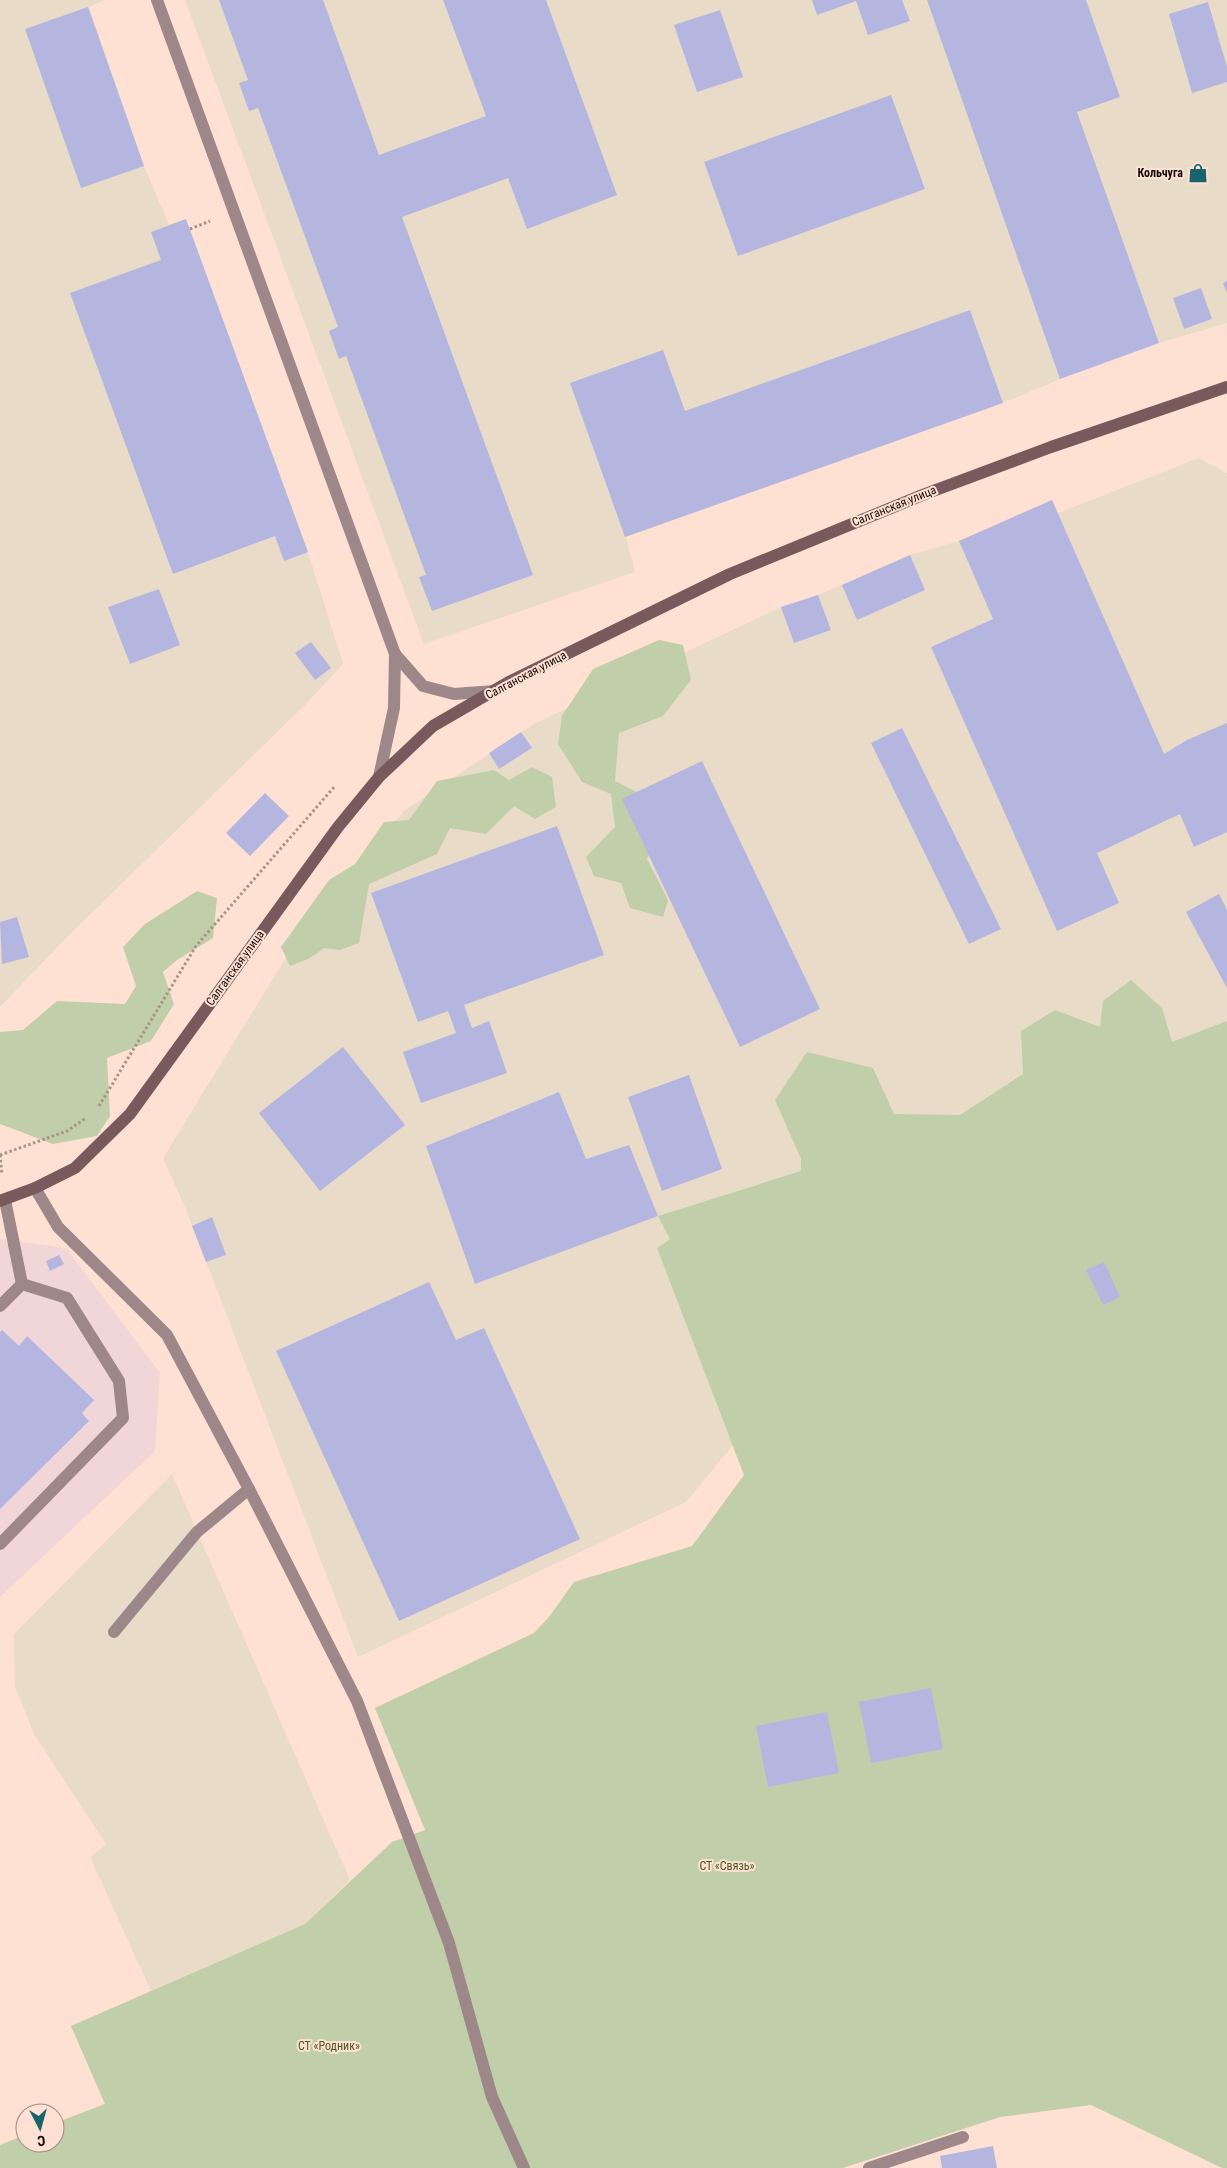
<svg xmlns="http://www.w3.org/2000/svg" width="1227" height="2168" viewBox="0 0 1227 2168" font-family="'Roboto Condensed',sans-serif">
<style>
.commercial{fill:#f1d6d7}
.industrial{fill:#e8dcc8}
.green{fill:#c0ceaa}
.building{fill:#b5b6e0}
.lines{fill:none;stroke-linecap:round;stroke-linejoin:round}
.path{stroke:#a89388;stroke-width:3;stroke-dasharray:2.5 2.5;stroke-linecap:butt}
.lane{stroke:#9e8789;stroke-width:12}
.street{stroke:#9e8789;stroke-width:12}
.secondary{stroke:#795a5c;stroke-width:12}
.labels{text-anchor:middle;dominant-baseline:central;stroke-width:4;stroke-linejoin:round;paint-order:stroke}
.poi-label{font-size:12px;font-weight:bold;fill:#130a06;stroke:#fee1d2;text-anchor:end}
.street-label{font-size:12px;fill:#130a06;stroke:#fee1d2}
.park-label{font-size:12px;fill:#485b1c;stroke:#fee1d2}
</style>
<rect width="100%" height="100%" fill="#fee1d2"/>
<polygon class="commercial" points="0,1239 66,1248 160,1373 155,1451 0,1597"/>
<g class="industrial">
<polygon points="0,0 105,0 89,7 144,166 169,225 186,219 308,552 343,664 308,702 64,940 0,1007"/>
<polygon points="185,0 1227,0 1227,323 1159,343 1060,379 1003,403 626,537 635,572 424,644"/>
<polygon points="1199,458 1227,473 1227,1047 658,1216 670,1239 657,1248 733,1445 686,1502 358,1657 185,1207 163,1158 288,954 404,811 532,725 781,607 818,595 910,555 959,541 1052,500 1058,513"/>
<polygon points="172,1474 350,1880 305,1924 151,1991 90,1857 106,1844 35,1736 15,1687 14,1634"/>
</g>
<g class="green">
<polygon points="659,640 683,645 691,680 663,716 619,733 615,781 646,797 661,825 647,859 668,900 663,917 630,908 621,883 594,876 586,857 615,827 611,794 582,782 558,744 562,716 593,669"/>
<polygon points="532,767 552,777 556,807 535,819 514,806 486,834 450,828 437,854 369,884 359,943 340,950 324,948 310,958 290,966 281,947 329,880 355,864 384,822 409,820 437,781 494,770 509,780"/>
<polygon points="197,891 217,898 213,938 177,960 163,972 174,1004 151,1041 107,1058 110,1116 97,1136 53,1144 0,1124 0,1032 23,1030 57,1001 125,1004 136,986 123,947 145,924"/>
<polygon points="1131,980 1162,1008 1172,1042 1227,1021 1227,2168 1222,2168 1091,2105 1000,2117 843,2168 0,2168 0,2145 25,2135 25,2143 55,2143 55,2123 105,2104 71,2026 305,1924 392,1842 425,1830 375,1708 534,1633 549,1617 574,1582 692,1546 744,1475 657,1248 670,1239 658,1216 801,1171 801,1159 775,1100 807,1052 873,1068 894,1114 960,1115 1023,1074 1021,1031 1055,1010 1100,1027 1103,1001"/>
</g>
<g class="building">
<polygon points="219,0 323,0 379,155 486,116 443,0 546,0 617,195 527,229 508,178 402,217 533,575 432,611 419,577 426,575 346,356 339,359 329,331 338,327 258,108 249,111 239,83 248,80"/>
<polygon points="812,0 902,0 910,21 868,35 856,1 817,15"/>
<polygon points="927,0 1086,0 1120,97 1077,112 1159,343 1060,379"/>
<polygon points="1208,2 1227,67 1227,82 1192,93 1169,14"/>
<polygon points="88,7 144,166 81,188 25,29"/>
<polygon points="720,10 743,77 697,92 674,25"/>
<polygon points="891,95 925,189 738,256 704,162"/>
<polygon points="186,219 308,552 284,561 275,536 173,574 70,293 161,260 151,232"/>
<polygon points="1227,281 1227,293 1223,283"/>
<polygon points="1201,288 1212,319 1184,329 1173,298"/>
<polygon points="970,310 1003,403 625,537 570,383 663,350 685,411"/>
<polygon points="1052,500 1164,754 1187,740 1227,723 1227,832 1194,847 1180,814 1097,853 1119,903 1057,931 931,647 993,619 959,541"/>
<polygon points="910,555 925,590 857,620 842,585"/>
<polygon points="159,589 180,645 130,664 108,607"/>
<polygon points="818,595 831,630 794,643 781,607"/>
<polygon points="311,642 331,668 315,680 295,653"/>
<polygon points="902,728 1001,929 969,944 871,743"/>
<polygon points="521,732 532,748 499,769 489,753"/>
<polygon points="702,761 820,1009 740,1047 622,799"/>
<polygon points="265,793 289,816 250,856 226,833"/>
<polygon points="557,826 604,955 464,1005 472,1028 489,1021 507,1073 421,1103 403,1052 456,1033 448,1011 418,1022 371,893"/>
<polygon points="1219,894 1227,910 1227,988 1186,912"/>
<polygon points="17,917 29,957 2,964 0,922"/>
<polygon points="343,1047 405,1125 320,1191 259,1113"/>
<polygon points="689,1075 722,1169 662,1191 628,1097"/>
<polygon points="559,1092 586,1159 629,1145 658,1216 475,1284 426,1146"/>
<polygon points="212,1217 226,1255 206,1262 192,1226"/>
<polygon points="59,1255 64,1264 50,1271 46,1261"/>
<polygon points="1104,1262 1120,1297 1103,1305 1086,1270"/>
<polygon points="429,1282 456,1340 484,1328 580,1539 399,1621 276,1351"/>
<polygon points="2,1330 19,1346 27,1336 94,1400 82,1413 89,1421 0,1509 0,1332"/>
<polygon points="931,1688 943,1749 871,1763 859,1702"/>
<polygon points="827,1712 839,1773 768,1787 756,1726"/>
<polygon points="993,2146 997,2168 942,2168 940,2156"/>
</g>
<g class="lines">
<g class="path">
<polyline points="190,229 210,221"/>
<polyline points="99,1106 196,946 335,786"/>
<polyline points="0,1155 67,1131 86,1118"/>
<polyline points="0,1155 2,1175"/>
</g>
<g class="lane">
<polyline points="35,1188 58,1227 167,1335 249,1489 357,1701 449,1943 492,2097 524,2168"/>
<polyline points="5,1200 22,1284"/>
<polyline points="0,1306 22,1284"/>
<polyline points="0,1544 123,1418 119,1381 67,1298 22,1284"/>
<polyline points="114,1632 197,1532 249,1489"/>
<polyline points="869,2168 963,2137"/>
</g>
<g class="street">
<polyline points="157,0 395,654 394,708 379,777"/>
<polyline points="395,654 423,686 454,694 495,691"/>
</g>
<polyline class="secondary" points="0,1201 35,1188 75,1168 130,1114 338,827 379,777 433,726 509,682 730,574 925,494 1051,447 1227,387"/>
</g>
<defs>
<symbol id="shop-bare" viewBox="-9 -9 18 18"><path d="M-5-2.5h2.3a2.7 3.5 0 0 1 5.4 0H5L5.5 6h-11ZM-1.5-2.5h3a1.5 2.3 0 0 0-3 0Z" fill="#17646d" stroke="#fee1d2" stroke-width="2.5" paint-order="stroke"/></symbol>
</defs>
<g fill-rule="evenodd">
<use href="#shop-bare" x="1184" y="159" width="28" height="28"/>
</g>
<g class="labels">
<g class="poi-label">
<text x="1183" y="173">Кольчуга</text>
</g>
<g class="street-label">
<text transform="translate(894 506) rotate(-22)">Салганская улица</text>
<text transform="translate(526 675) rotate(-28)">Салганская улица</text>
<text transform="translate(235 968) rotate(-54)">Салганская улица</text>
</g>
<g class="park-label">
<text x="727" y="1866">СТ «Связь»</text>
<text x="329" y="2046">СТ «Родник»</text>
</g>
</g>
<g transform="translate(40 2128) rotate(174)"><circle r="24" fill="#fee1d2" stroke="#a08b80"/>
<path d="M0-4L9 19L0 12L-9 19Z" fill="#17646d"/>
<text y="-8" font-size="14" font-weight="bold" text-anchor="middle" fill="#130a06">С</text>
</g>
</svg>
